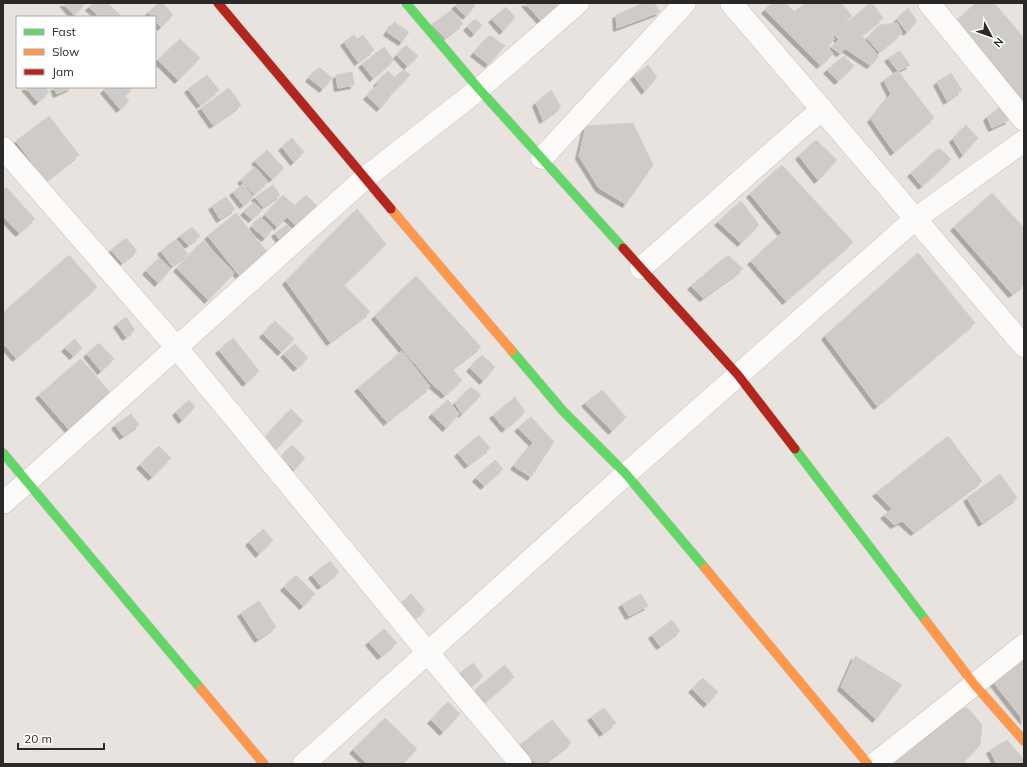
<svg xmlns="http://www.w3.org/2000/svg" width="1027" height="767" viewBox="0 0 1027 767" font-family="Mulish,sans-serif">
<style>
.building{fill:#cecbc8;stroke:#d3cfca;filter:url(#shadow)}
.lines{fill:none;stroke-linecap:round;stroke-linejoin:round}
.street-casing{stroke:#c1bfc0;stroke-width:23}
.fast-casing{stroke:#c1bfc0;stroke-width:10}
.slow-casing{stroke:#c1bfc0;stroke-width:10}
.jam-casing{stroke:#c1bfc0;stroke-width:10}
.street{stroke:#fcfbfa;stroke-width:22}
.fast{stroke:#63d668;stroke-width:9}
.slow{stroke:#ff974d;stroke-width:9}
.jam{stroke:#b3261e;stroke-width:9}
</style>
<defs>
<filter id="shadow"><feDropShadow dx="-3.5" dy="3.5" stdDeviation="0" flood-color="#0004"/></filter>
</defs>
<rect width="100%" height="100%" fill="#e8e3de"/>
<g class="building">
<polygon points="63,3 86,3 74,15"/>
<polygon points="94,3 108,3 122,17 100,17 89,7"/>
<polygon points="159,3 162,3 173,15 161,27 155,21 155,17 152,17 148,13"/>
<polygon points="458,3 473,3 475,6 466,16 455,6"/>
<polygon points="525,3 555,3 561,8 545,25"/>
<polygon points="644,3 654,3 660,12 617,28 616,15"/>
<polygon points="772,3 785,3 795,12 805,3 841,3 852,16 832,33 834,40 827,46 833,54 820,65 765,10"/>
<polygon points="870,3 872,3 883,18 840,53 831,47 839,40 834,34"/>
<polygon points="976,3 994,3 1024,38 1024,104 955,22"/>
<polygon points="506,7 515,17 503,31 492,19"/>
<polygon points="908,8 917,21 907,32 897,19"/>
<polygon points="452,10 463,24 445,38 432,24"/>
<polygon points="475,19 482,25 474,34 467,27"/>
<polygon points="394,22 409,32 402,42 387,32"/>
<polygon points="897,23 902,33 879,52 867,38 880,25"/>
<polygon points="354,35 357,39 363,35 374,50 358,62 344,42"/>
<polygon points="490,35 505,46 488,64 474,53"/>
<polygon points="861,35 879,57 870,65 846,49"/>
<polygon points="180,39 200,58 178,80 158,60"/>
<polygon points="406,45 418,56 407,66 397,55"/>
<polygon points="384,47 394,60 373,78 362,64"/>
<polygon points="900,51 910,65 898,71 888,58"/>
<polygon points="844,56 854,66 838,81 827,70"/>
<polygon points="648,65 657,77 645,91 634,76"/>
<polygon points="319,67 332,78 323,89 309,78"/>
<polygon points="404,69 410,75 390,95 377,83 388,71 395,78"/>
<polygon points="898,71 934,118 894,152 871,119 891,94 884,80"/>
<polygon points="352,72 354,85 338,88 336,75"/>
<polygon points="951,73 962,90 947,101 937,82"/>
<polygon points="207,75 219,90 200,105 188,89"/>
<polygon points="377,85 390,97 380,108 367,96"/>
<polygon points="25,87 45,87 49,92 38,102"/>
<polygon points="54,87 72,87 57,94"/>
<polygon points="107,87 134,87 124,95 129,101 120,109 104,90"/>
<polygon points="229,88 241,105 213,125 201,108"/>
<polygon points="551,90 561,107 543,120 536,103"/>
<polygon points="1000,107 1009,120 992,128 987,117"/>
<polygon points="49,116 79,155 46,181 16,141"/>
<polygon points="633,123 653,165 626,204 599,188 579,156 586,126"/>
<polygon points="966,125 978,138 963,155 953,139"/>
<polygon points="292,138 304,152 294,162 282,147"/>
<polygon points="816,140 837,160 818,180 799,156"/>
<polygon points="939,148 951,159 922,186 911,173"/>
<polygon points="267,150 284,168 272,179 255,161"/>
<polygon points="782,165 853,242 786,301 751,261 782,233 750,194"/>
<polygon points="255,167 268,182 254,194 241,180"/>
<polygon points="243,184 253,197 243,205 233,192"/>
<polygon points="273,185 280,195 263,207 255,197"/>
<polygon points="6,187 35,219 19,233 3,216 3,190"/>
<polygon points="992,193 1024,228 1024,285 1012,294 954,227"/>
<polygon points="283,195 295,206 306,195 318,207 298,227 287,217 277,227 265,215"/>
<polygon points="226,197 235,209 220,219 212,206"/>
<polygon points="741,201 759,225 741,243 718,222"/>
<polygon points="254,202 262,210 252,219 244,212"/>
<polygon points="357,209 386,244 344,285 370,312 330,342 286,281"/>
<polygon points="236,213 267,252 239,275 208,236"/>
<polygon points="260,217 273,229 265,238 252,227"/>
<polygon points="287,225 292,233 281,241 275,233"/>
<polygon points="192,227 200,236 188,245 180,236"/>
<polygon points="126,238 137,251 122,263 111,250"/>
<polygon points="176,239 188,254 172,266 161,251"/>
<polygon points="203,241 234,273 208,300 177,268"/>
<polygon points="918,253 975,323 877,406 825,336"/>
<polygon points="69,255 97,287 16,358 3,343 3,313"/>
<polygon points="728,255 743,269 703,298 691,286"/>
<polygon points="159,258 171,269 158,283 146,271"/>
<polygon points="416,276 481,347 432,384 375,316"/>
<polygon points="126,317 135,330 126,337 117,324"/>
<polygon points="275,321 294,339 281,352 263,334"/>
<polygon points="233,338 259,371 246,383 219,350"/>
<polygon points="75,339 82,348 73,356 65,348"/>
<polygon points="99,343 114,359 101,371 87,354"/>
<polygon points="295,344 308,358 297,368 284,354"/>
<polygon points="402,351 430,387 387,422 358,388"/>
<polygon points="482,355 495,367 483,381 470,368"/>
<polygon points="81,359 114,397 72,433 39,395"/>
<polygon points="452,369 462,380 445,395 432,384"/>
<polygon points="471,387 481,395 462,414 455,403"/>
<polygon points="602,390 626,417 612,431 585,403"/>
<polygon points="515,397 525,412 505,429 493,415"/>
<polygon points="189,400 195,407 182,420 176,412"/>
<polygon points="448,400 459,414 446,428 432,414"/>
<polygon points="291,409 303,421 274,451 263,440"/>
<polygon points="131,414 139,425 123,436 115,425"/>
<polygon points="531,417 554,442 531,477 514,466 533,443 518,428"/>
<polygon points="479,435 490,448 468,465 458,453"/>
<polygon points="948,436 982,481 914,532 902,521 894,525 884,515 892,509 876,493"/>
<polygon points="292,445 305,458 294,470 282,457"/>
<polygon points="159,446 171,458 152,477 140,465"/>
<polygon points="495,460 503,469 484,486 476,478"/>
<polygon points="1000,474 1017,498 982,523 967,498"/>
<polygon points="263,529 273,540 259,554 249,542"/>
<polygon points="330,561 339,572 321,586 312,575"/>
<polygon points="296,575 315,594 303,606 284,587"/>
<polygon points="411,594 425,610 415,619 401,603"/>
<polygon points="641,594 648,606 629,616 622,604"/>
<polygon points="259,601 276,627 258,639 241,613"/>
<polygon points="672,620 680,631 660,646 652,635"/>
<polygon points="384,629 397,643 381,656 369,642"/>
<polygon points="1024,652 1024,721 994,683"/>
<polygon points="855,656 902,685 876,719 841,687"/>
<polygon points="473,663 483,676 471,686 461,672"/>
<polygon points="505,665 514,677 485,702 475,690"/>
<polygon points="703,678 718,692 707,704 692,689"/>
<polygon points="448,702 460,714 443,732 431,720"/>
<polygon points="604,708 616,723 603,733 591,717"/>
<polygon points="968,708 982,725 980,745 964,761 966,764 894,764 953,710"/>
<polygon points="385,718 417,749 402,764 368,764 353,750"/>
<polygon points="552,720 571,743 544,764 536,764 521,744"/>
<polygon points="1007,740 1024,760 1024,764 997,764 990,750"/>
</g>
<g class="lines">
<defs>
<g id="street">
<polyline points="731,3 1024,346"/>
<polyline points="929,3 1024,120"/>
<polyline points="3,148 177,348 428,653 521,764"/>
<polyline points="542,158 685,3"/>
<polyline points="641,268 822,109"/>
<polyline points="3,503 27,482 365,178 479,89 578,3"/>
<polyline points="304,764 626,474 915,219 1024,141"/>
<polyline points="874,764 1024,645"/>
</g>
<g id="fast">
<polyline points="406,3 479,89 623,248"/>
<polyline points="512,351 563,411 626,474 705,568"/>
<polyline points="795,449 926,621"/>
<polyline points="3,453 201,689"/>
</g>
<g id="slow">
<polyline points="391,209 512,351"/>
<polyline points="705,568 868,764"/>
<polyline points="926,621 974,684 1024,741"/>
<polyline points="201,689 264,764"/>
</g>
<g id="jam">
<polyline points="218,3 391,209"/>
<polyline points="623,248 738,375 795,449"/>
</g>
</defs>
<use href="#street" class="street-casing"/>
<use href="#fast" class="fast-casing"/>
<use href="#slow" class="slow-casing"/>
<use href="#jam" class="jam-casing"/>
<use href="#street" class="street"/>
<use href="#fast" class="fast"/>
<use href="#slow" class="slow"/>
<use href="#jam" class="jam"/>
</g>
<rect width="1027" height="767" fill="none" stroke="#292929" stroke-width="8"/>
<rect x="16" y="16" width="140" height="72" fill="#ffffff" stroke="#a9a9a9"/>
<rect x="24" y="29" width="20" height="6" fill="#63d668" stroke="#a9a9a9"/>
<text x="52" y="36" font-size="12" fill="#292929">Fast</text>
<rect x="24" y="49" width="20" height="6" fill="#ff974d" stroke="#a9a9a9"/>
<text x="52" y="56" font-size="12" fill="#292929">Slow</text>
<rect x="24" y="69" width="20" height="6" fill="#b3261e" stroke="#a9a9a9"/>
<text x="52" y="76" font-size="12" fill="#292929">Jam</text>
<g transform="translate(991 36) rotate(131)" stroke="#ffffff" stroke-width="3" paint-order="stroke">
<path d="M0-3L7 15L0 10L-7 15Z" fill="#292929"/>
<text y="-6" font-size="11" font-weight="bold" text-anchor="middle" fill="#292929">N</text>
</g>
<path d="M18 743v6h86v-6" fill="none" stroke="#292929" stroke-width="2"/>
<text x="24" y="743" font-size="12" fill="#292929" stroke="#ffffff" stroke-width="3" paint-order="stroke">20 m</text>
</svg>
